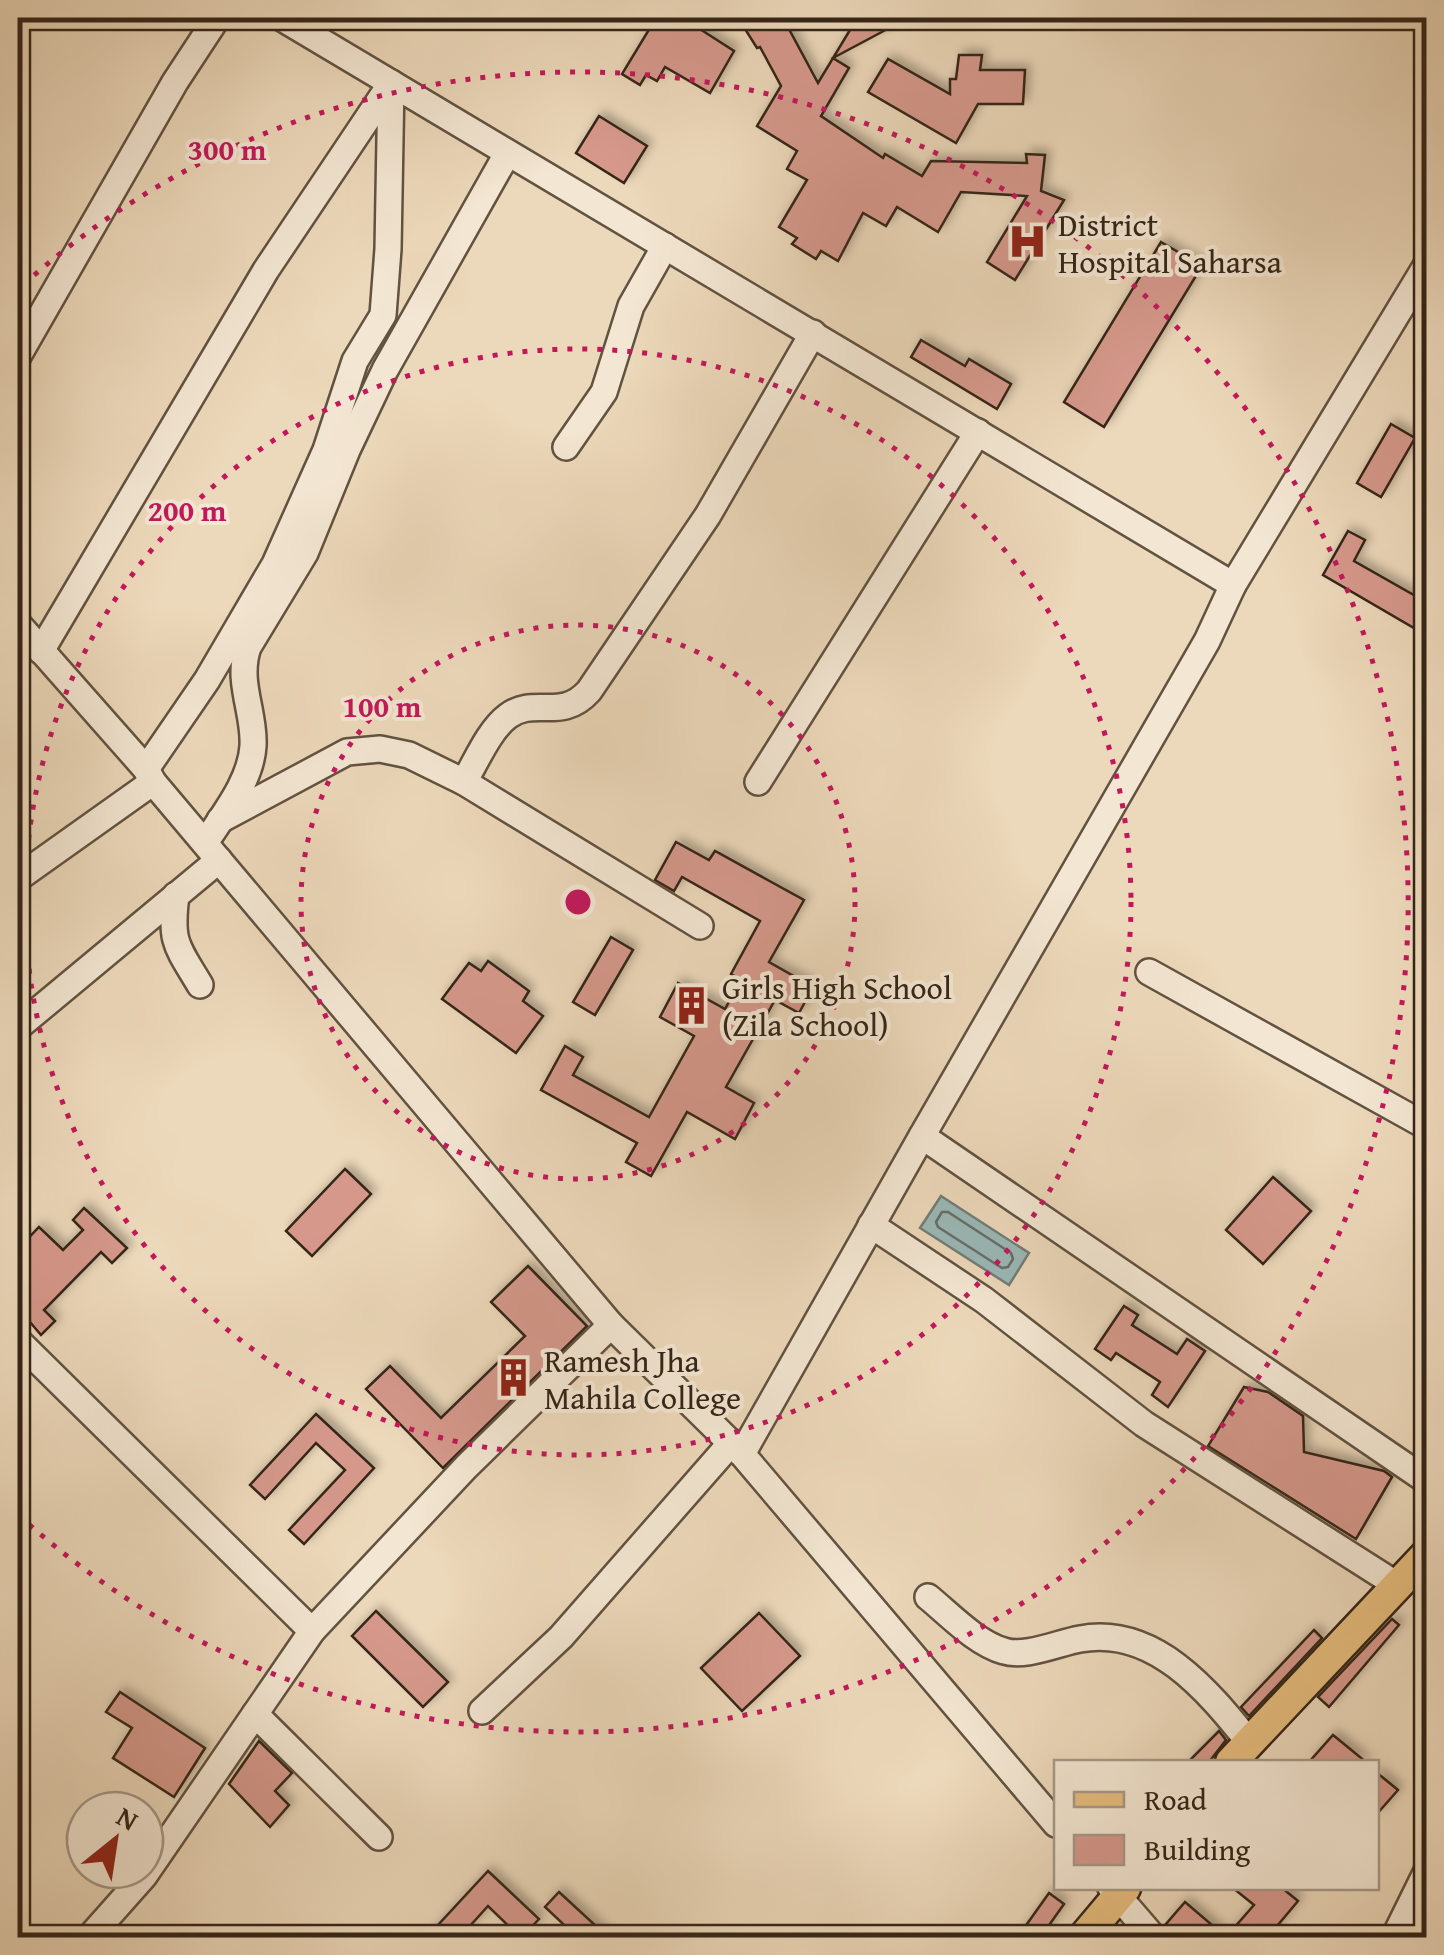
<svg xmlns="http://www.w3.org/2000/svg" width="1444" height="1955" viewBox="0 0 1444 1955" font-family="'Gentium Book Plus',serif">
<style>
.water{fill:#9ab8b7;stroke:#717d77;stroke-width:2.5}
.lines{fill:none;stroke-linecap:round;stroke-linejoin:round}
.shore{stroke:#676e68;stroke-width:2.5}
.building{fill:#d5988b;stroke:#342518;stroke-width:2.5;filter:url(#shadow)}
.minor-casing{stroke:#625240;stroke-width:30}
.major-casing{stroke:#342518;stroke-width:35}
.minor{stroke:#f3e6d2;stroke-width:25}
.major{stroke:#e6bc7d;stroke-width:30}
.rail-casing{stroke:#342518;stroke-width:9}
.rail{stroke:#f3e6d2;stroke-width:5;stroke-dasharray:15;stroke-linecap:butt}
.ring{fill:none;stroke:#c2185b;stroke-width:5;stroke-dasharray:5 10}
.labels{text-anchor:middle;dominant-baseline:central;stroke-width:8;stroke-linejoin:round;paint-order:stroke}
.poi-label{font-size:32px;fill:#342518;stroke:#f3e6d2;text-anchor:start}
.centre{fill:#c2185b;stroke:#f3e6d2;stroke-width:5}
.ring-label{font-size:30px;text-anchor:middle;font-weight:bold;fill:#c2185b;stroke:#f3e6d2;stroke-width:8;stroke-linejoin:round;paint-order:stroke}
</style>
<defs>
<filter id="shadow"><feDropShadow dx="5" dy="-5" stdDeviation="5" flood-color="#0004"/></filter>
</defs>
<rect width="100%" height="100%" fill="#ecd8ba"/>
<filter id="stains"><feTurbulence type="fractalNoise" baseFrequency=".002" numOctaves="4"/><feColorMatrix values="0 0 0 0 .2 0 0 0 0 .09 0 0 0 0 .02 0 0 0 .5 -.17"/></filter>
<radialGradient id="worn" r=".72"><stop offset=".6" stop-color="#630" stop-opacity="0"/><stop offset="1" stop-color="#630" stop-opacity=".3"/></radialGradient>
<polygon class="water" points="941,1196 1029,1253 1009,1285 920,1228"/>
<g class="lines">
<polygon class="shore" points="942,1212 948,1212 1011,1253 1013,1259 1008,1267 1002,1268 938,1227 936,1222"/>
</g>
<g class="building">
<polygon points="656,18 696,18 692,24 734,51 710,93 665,67 657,81 646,75 640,85 622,74"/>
<polygon points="764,18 783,18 818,83 853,25 849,18 908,18 833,58 849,68 821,116 883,158 885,154 922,176 931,161 1027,163 1026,154 1045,155 1041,191 1064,200 1015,280 987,262 1027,196 961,192 938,232 897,207 886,226 863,213 838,261 821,251 816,259 792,244 797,238 779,227 807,180 787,169 797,151 757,126 781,86 760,47 757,48 745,29"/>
<polygon points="959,55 982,55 980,70 1025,70 1023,104 978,104 956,143 868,92 888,59 950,94 950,79 956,79"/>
<polygon points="599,116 647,146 624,183 576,153"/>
<polygon points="1161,242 1202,266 1104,427 1064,402"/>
<polygon points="921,340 965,366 969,359 1011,384 997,409 911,357"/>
<polygon points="1391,424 1415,438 1381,497 1357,483"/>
<polygon points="1348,531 1365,540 1354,561 1426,602 1426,635 1323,575"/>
<polygon points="676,842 709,860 715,851 804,900 769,962 813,987 799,1013 775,1000 726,1087 754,1103 735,1139 687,1112 651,1176 626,1162 637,1143 541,1090 565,1046 583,1057 573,1075 649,1117 694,1036 660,1017 678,983 725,1009 741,980 731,974 760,921 682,877 674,891 655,880"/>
<polygon points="611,937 633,950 595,1015 573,1002"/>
<polygon points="488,961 529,991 523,1001 543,1016 516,1053 442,999 469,963 481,971"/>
<polygon points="345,1169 371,1194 312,1256 286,1231"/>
<polygon points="1273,1177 1311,1211 1263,1264 1226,1230"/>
<polygon points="84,1208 127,1248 112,1263 101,1252 44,1310 55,1321 41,1335 18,1308 18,1249 39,1227 63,1250 83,1230 73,1220"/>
<polygon points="528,1266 587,1326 443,1468 366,1389 390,1366 441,1418 525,1336 491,1302"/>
<polygon points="1124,1306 1138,1315 1132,1325 1177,1354 1187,1339 1205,1351 1168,1407 1152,1395 1160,1382 1116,1353 1111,1360 1095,1349"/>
<polygon points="1244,1387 1268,1392 1303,1416 1304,1452 1384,1471 1392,1477 1356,1539 1208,1446"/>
<polygon points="316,1414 374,1468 304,1544 289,1530 345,1470 316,1443 265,1499 250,1485"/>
<polygon points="376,1611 448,1682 423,1707 352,1636"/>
<polygon points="759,1613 800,1656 742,1711 701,1668"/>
<polygon points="1392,1619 1399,1625 1329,1707 1318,1697"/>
<polygon points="1314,1630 1322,1638 1249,1716 1241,1707"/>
<polygon points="120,1692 205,1748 174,1797 113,1758 132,1728 106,1712"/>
<polygon points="1219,1731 1226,1740 1209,1762 1188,1762"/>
<polygon points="1333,1735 1366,1762 1309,1762"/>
<polygon points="259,1741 292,1773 275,1791 289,1805 270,1827 229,1784"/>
<polygon points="1376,1772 1398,1790 1376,1815"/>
<polygon points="488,1871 539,1919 521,1938 488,1906 459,1938 426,1938"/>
<polygon points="1233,1888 1282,1888 1298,1901 1267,1938 1181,1938 1166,1924 1185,1902 1226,1937 1254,1905"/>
<polygon points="559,1892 609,1938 578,1938 545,1907"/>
<polygon points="1049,1893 1064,1904 1040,1938 1017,1938"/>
</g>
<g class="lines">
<defs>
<g id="minor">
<path d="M 282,18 C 598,208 917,394 1233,585"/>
<polyline points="18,356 175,82 217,18"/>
<polyline points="566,447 604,392 631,306 665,246"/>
<polyline points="18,624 146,769 153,782 611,1325 742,1454 1056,1824"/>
<polyline points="41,651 266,270 390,85"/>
<polyline points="146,769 207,680 275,564 326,450 355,361 383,315 388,249 391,83"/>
<path d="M 464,782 C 476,762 489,730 508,716 C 535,696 561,722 589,691 L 708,515 L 813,333"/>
<polyline points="758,782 978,432"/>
<polyline points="220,820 347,752 380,749 409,755 464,782 700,926"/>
<path d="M 205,843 C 223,815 251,781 253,746 C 255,712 236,682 248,647 L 305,553 L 347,450 L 385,370 L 507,154"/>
<polyline points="18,878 153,782"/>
<path d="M 176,895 C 170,942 176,945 200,985"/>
<polyline points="1149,972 1426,1126"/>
<polyline points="18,1027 219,860"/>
<polyline points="922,1136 1426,1480"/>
<polyline points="871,1225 984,1300 1144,1424 1397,1585"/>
<polyline points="18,1341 312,1631"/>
<polyline points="742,1454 922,1136 1207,641 1233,585 1426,266"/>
<path d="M 928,1597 C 950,1615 976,1643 1004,1651 C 1025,1658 1058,1643 1080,1639 C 1154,1625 1208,1691 1249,1742"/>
<polyline points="482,1711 561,1637 731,1443"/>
<polyline points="255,1714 379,1837"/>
<polyline points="1111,1888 1154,1938"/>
<polyline points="89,1938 144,1876 312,1631 466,1467 611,1325"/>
<polyline points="1394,1938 1426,1873"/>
</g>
<g id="major">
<polyline points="1231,1762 1426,1555"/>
<polyline points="1083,1938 1125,1888"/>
</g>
</defs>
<use href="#minor" class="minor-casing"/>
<use href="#major" class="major-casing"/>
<use href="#minor" class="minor"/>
<use href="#major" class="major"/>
<defs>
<polyline id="rail" points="1416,1938 1426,1917"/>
</defs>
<use href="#rail" class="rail-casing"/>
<use href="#rail" class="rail"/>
</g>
<g class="ring">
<circle cx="578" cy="902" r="277"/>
<circle cx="578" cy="902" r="553"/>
<path d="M23 285A830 830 0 1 1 23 1519"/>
</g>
<defs>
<symbol id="hospital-bare" viewBox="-9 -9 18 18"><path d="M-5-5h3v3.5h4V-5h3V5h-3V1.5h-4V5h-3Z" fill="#8f2418" stroke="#f3e6d2" stroke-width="2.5" paint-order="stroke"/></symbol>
<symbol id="building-bare" viewBox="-9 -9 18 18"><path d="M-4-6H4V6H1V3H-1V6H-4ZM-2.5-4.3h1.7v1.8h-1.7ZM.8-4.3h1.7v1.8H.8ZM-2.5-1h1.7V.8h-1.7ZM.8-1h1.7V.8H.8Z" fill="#8f2418" stroke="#f3e6d2" stroke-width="2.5" paint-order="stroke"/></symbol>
</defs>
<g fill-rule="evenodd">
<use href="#hospital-bare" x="1000" y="214" width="55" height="55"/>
<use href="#building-bare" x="664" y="978" width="55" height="55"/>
<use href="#building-bare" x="486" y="1350" width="55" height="55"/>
</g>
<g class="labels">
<g class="poi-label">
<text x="1058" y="224">District<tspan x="1058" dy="37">Hospital Saharsa</tspan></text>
<text x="722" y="987">Girls High School<tspan x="722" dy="37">(Zila School)</tspan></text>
<text x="544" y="1360">Ramesh Jha<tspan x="544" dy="37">Mahila College</tspan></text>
</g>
</g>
<circle cx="578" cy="902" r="15" class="centre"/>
<g class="ring-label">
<text x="227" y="160">300 m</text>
<text x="187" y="521">200 m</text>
<text x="382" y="717">100 m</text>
</g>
<rect width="1444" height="1955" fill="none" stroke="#ecd8ba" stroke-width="60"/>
<rect x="20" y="20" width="1404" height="1915" fill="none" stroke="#342518" stroke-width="5"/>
<rect x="30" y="30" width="1384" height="1895" fill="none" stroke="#342518" stroke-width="2.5"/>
<rect x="1054" y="1760" width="325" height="130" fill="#f3e6d2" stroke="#a79988" stroke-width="2.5"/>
<rect x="1074" y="1792" width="50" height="15" fill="#e6bc7d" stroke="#a79988" stroke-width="2.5"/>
<text x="1144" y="1810" font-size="30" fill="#342518">Road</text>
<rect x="1074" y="1835" width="50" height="30" fill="#d5988b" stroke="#a79988" stroke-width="2.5"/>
<text x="1144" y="1860" font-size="30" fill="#342518">Building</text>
<g transform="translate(115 1840) rotate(30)"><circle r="48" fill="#f3e6d2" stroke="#a79988" stroke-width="2.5"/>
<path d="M0-8L18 38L0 25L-18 38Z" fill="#8f2418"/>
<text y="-15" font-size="28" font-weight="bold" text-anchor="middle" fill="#342518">N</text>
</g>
<rect width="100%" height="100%" filter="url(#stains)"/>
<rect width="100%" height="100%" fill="url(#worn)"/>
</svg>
